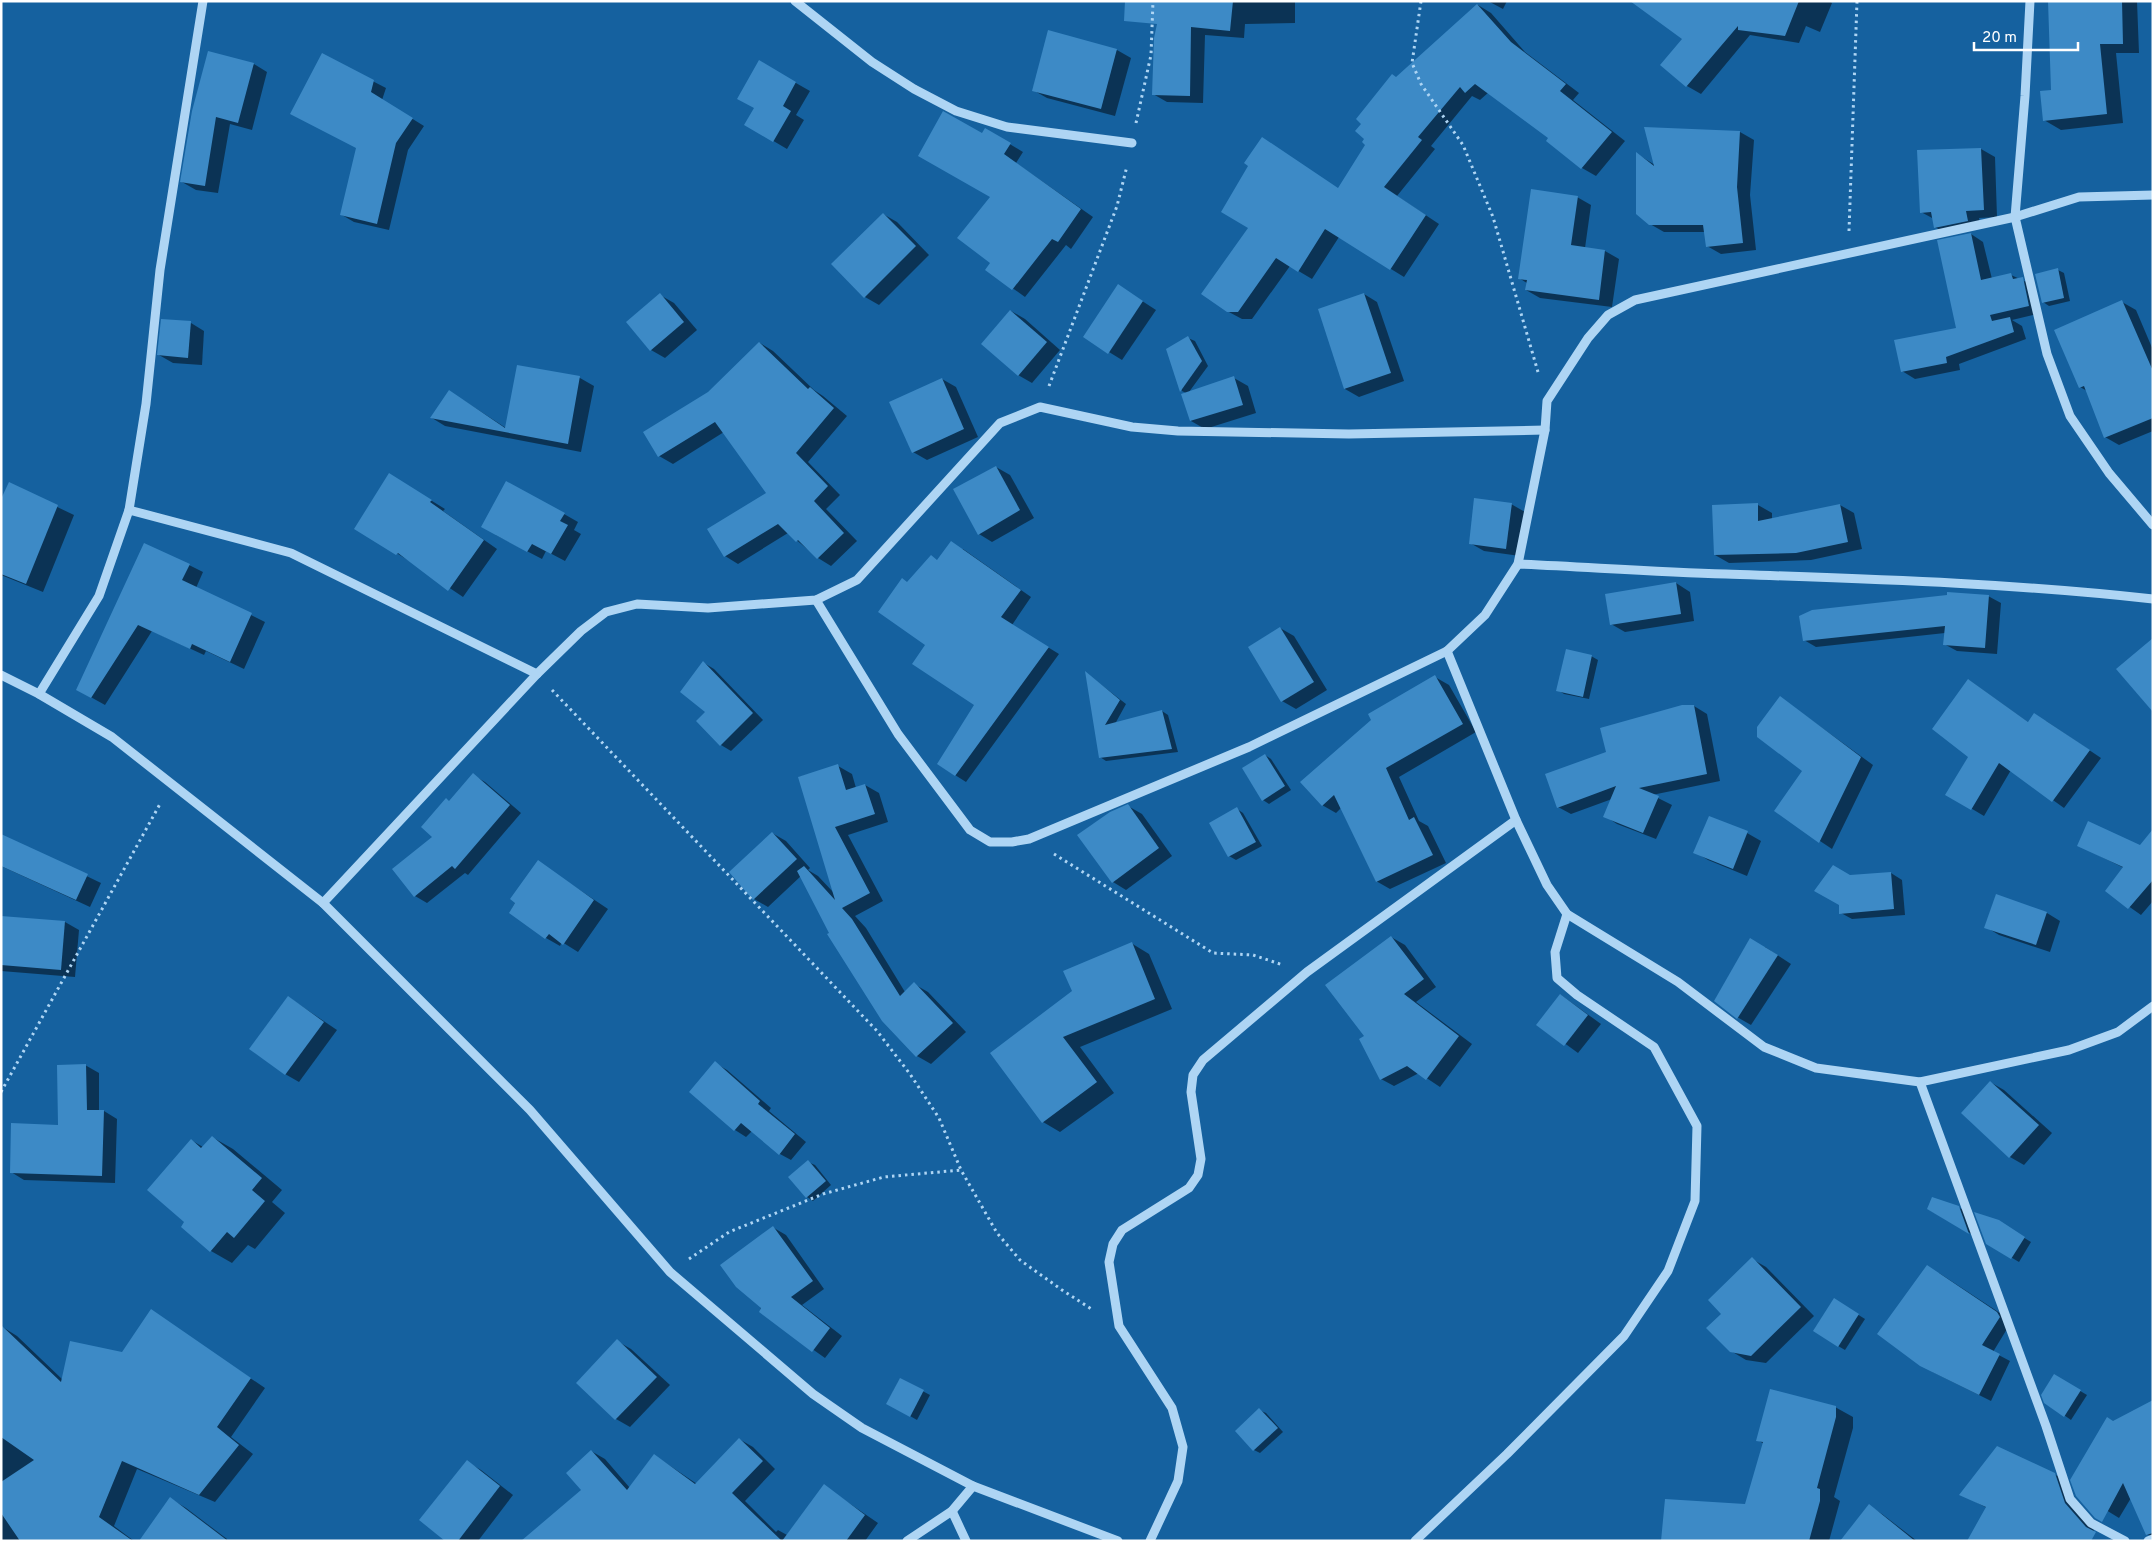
<svg xmlns="http://www.w3.org/2000/svg" width="2154" height="1542" viewBox="0 0 2154 1542" font-family="Overpass,sans-serif">
<style>
.shadow{fill:#0007}
.building{fill:#3d8ac6}
.lines{fill:none;stroke-linecap:round;stroke-linejoin:round}
.path{stroke:#aed5f4;stroke-width:3;stroke-dasharray:2.5 4;stroke-linecap:butt}
.minor{stroke:#aed5f4;stroke-width:9}
</style>
<rect width="100%" height="100%" fill="#15619f"/>
<g class="shadow">
<polygon points="1165,1 1324,1 1295,2 1295,23 1245,24 1244,38 1205,35 1203,103 1167,102 1153,94"/>
<polygon points="1488,1 1507,1 1503,9"/>
<polygon points="1728,1 1830,1 1832,3 1820,32 1806,26 1799,43 1750,35 1701,94 1687,86 1662,65"/>
<polygon points="2049,1 2137,1 2139,53 2116,53 2123,123 2061,130 2044,120 2052,91"/>
<polygon points="1478,5 1491,13 1525,52 1579,93 1573,100 1625,141 1596,176 1582,168 1548,140 1550,138 1489,92 1480,100 1472,96 1431,146 1435,149 1397,196 1439,224 1404,277 1339,237 1312,279 1290,266 1252,319 1242,319 1227,311 1339,189 1366,145 1396,78"/>
<polygon points="1117,50 1131,58 1115,116 1047,98 1033,90"/>
<polygon points="322,55 386,88 382,100 424,126 408,150 389,230 354,222 342,215 358,148"/>
<polygon points="759,62 810,91 796,115 804,120 787,149 746,125 756,108"/>
<polygon points="254,64 267,72 252,130 230,124 218,193 196,190 182,182 193,111"/>
<polygon points="1740,132 1754,140 1750,195 1756,250 1721,254 1707,246 1705,232 1664,232 1650,224 1637,154 1655,165"/>
<polygon points="982,135 998,137 1023,152 1016,163 1093,217 1071,249 1066,245 1025,297 987,270 992,263 992,196"/>
<polygon points="1981,149 1995,157 1997,217 1979,218 1981,228 1949,235 1935,227 1934,219 1921,212"/>
<polygon points="1577,197 1591,205 1585,248 1605,251 1619,259 1612,307 1540,298 1526,290 1527,283 1519,278"/>
<polygon points="883,214 897,222 929,255 879,305 865,297"/>
<polygon points="1971,234 1983,242 1992,279 2011,275 2035,286 2041,313 2012,320 2022,326 2026,339 1959,364 1960,370 1915,379 1902,371 1957,329"/>
<polygon points="2058,270 2064,273 2070,301 2049,306 2043,302"/>
<polygon points="1119,286 1156,310 1122,360 1109,352"/>
<polygon points="1364,294 1377,302 1404,381 1359,397 1345,389"/>
<polygon points="660,295 674,303 697,330 665,358 651,350"/>
<polygon points="2122,302 2136,310 2153,350 2153,431 2119,445 2105,437 2087,391 2080,387"/>
<polygon points="1011,311 1025,319 1060,350 1032,383 1018,375"/>
<polygon points="191,323 204,331 202,365 173,363 159,355"/>
<polygon points="1188,338 1195,341 1208,366 1189,392 1234,378 1248,386 1256,413 1205,429 1191,421 1186,393 1182,391 1168,349"/>
<polygon points="760,343 773,351 814,390 823,396 847,416 808,462 840,495 826,509 857,541 831,566 818,558 788,533 738,564 725,556 768,493 724,432 673,464 659,456 709,393"/>
<polygon points="518,366 580,378 594,386 581,452 445,426 432,418 463,400 506,428"/>
<polygon points="942,379 956,387 978,437 927,460 913,452"/>
<polygon points="996,467 1010,475 1034,518 992,542 979,534"/>
<polygon points="403,483 445,509 443,511 497,549 463,597 411,562 356,528"/>
<polygon points="9,484 74,515 43,592 1,575 1,502"/>
<polygon points="1511,504 1525,512 1520,556 1484,551 1470,543"/>
<polygon points="1758,505 1772,513 1772,520 1840,505 1854,513 1862,549 1811,560 1729,563 1715,555"/>
<polygon points="564,514 578,522 574,530 581,534 565,561 546,551 542,559 496,535"/>
<polygon points="963,549 1031,597 1012,625 1059,654 966,782 955,775 976,705 927,644 908,583 931,557 938,561"/>
<polygon points="189,565 203,572 196,588 265,622 244,669 206,651 204,655 152,631 105,705 78,690"/>
<polygon points="1676,583 1690,592 1694,621 1625,632 1611,624"/>
<polygon points="1988,596 2001,603 1997,654 1957,651 1944,644 1945,633 1816,647 1804,640"/>
<polygon points="1280,628 1294,636 1327,690 1296,709 1282,701"/>
<polygon points="1591,656 1598,660 1589,699 1564,694 1558,690"/>
<polygon points="704,663 714,669 763,720 731,751 721,745 707,712"/>
<polygon points="1086,673 1126,704 1115,724 1162,711 1168,715 1178,752 1106,761 1100,757"/>
<polygon points="1435,677 1449,685 1476,732 1399,777 1419,821 1428,826 1446,863 1390,889 1376,881 1341,808 1336,813 1322,805"/>
<polygon points="1969,680 2029,723 2046,721 2101,758 2064,808 2011,770 1984,816 1947,794 1969,756"/>
<polygon points="1781,698 1873,765 1832,849 1775,811 1804,771"/>
<polygon points="1694,706 1707,714 1720,781 1652,795 1672,805 1656,839 1617,824 1605,816 1612,799 1571,814 1558,807 1608,753"/>
<polygon points="1265,755 1271,759 1291,790 1269,804 1263,800"/>
<polygon points="838,766 852,774 856,788 865,785 879,793 888,822 848,835 883,901 855,916 866,928 905,992 914,984 928,992 966,1032 931,1064 917,1056 883,1020 830,933 801,876 768,907 754,899 772,833 786,841 810,868 808,870 818,876 834,893 799,777"/>
<polygon points="473,775 485,782 521,813 468,875 465,873 427,903 415,896 434,837 450,802"/>
<polygon points="1128,806 1142,814 1172,856 1126,890 1113,882"/>
<polygon points="1237,809 1243,813 1262,846 1236,860 1229,856 1211,823"/>
<polygon points="1747,833 1761,841 1747,876 1708,860 1695,852"/>
<polygon points="1,835 101,883 90,907 1,866"/>
<polygon points="2078,845 2153,863 2153,901 2141,915 2107,891 2124,868"/>
<polygon points="538,862 608,909 578,952 562,942 560,946 546,938 510,912"/>
<polygon points="1891,873 1902,880 1905,915 1852,919 1841,913 1850,877"/>
<polygon points="2047,913 2060,921 2050,952 1999,935 1986,927"/>
<polygon points="1,917 65,922 79,930 75,977 1,971"/>
<polygon points="1391,937 1405,945 1436,987 1416,1002 1472,1044 1440,1087 1419,1073 1394,1086 1381,1079 1366,1037"/>
<polygon points="1131,943 1149,954 1172,1009 1080,1047 1114,1093 1060,1132 1043,1122 1073,992"/>
<polygon points="1765,947 1791,964 1751,1025 1737,1017"/>
<polygon points="1561,995 1601,1024 1578,1053 1538,1024"/>
<polygon points="288,997 337,1030 299,1082 285,1074"/>
<polygon points="715,1063 727,1070 771,1108 769,1111 806,1142 791,1160 780,1154 752,1131 746,1137 735,1130 690,1092"/>
<polygon points="85,1065 99,1073 99,1111 104,1111 117,1119 115,1183 24,1180 11,1172 60,1126"/>
<polygon points="1990,1082 2004,1090 2052,1133 2024,1165 2010,1157"/>
<polygon points="212,1137 233,1149 282,1190 272,1202 285,1213 255,1249 248,1245 232,1263 211,1251 183,1227 186,1222 191,1140 203,1147"/>
<polygon points="808,1162 815,1165 831,1185 813,1201 807,1197"/>
<polygon points="1958,1207 1973,1216 1982,1240 1928,1209"/>
<polygon points="1998,1222 2031,1242 2019,1262 1987,1243"/>
<polygon points="774,1228 786,1235 824,1289 802,1305 842,1336 825,1358 760,1312"/>
<polygon points="1752,1259 1766,1267 1814,1316 1766,1363 1746,1360 1731,1351 1723,1314"/>
<polygon points="1939,1273 2009,1319 2010,1324 1993,1352 2010,1361 1991,1401 1933,1372"/>
<polygon points="1841,1304 1865,1319 1845,1350 1838,1346"/>
<polygon points="151,1311 265,1388 231,1437 253,1454 215,1502 137,1469 114,1526 134,1541 1,1541 1,1326 17,1336 63,1380 122,1353"/>
<polygon points="617,1341 631,1349 670,1385 630,1427 616,1419"/>
<polygon points="2055,1376 2087,1395 2071,1420 2045,1402"/>
<polygon points="900,1379 930,1395 917,1420 887,1403"/>
<polygon points="2153,1401 2153,1537 2147,1534 2131,1498 2119,1518 2106,1510 2114,1422"/>
<polygon points="1835,1407 1853,1417 1853,1428 1834,1497 1840,1501 1829,1541 1663,1541 1746,1505 1764,1444 1758,1440"/>
<polygon points="1259,1410 1266,1413 1283,1432 1260,1453 1254,1450"/>
<polygon points="739,1439 753,1447 775,1469 745,1501 776,1532 778,1530 787,1535 824,1486 878,1523 865,1541 523,1541 583,1490 591,1451 605,1459 630,1488 654,1455 697,1484"/>
<polygon points="467,1462 481,1470 513,1495 478,1541 447,1541"/>
<polygon points="2054,1474 2068,1482 2077,1510 2094,1530 2087,1541 1987,1508 1961,1494"/>
<polygon points="171,1499 186,1508 227,1539 226,1541"/>
<polygon points="1869,1506 1882,1514 1917,1541 1841,1541"/>
</g>
<g class="building">
<polygon points="1125,1 1233,1 1230,31 1191,27 1190,96 1152,95 1154,38 1157,24 1124,21"/>
<polygon points="1630,1 1799,1 1785,36 1738,30 1738,26 1686,87 1660,65 1682,39"/>
<polygon points="2048,1 2122,1 2123,44 2100,44 2107,114 2043,121 2040,91 2051,90"/>
<polygon points="1477,4 1511,42 1566,84 1560,91 1612,132 1581,169 1546,141 1548,138 1475,84 1465,93 1460,87 1418,137 1422,140 1384,187 1426,215 1390,270 1325,229 1298,272 1276,258 1238,312 1227,312 1201,294 1248,228 1221,212 1248,166 1244,163 1262,137 1338,188 1365,145 1362,142 1364,139 1355,131 1361,124 1356,119 1392,74 1396,77"/>
<polygon points="1048,30 1117,49 1101,109 1032,91"/>
<polygon points="208,51 254,63 238,123 216,117 205,186 180,182 192,111"/>
<polygon points="322,53 374,80 371,92 413,118 396,143 377,224 340,215 356,148 290,114"/>
<polygon points="759,60 796,82 783,106 791,111 773,142 744,125 754,108 737,99"/>
<polygon points="943,111 982,133 985,128 1011,143 1004,154 1081,209 1058,242 1052,239 1012,290 985,270 990,263 957,238 990,197 918,156"/>
<polygon points="1644,127 1740,131 1737,187 1743,243 1706,247 1703,225 1649,225 1636,214 1636,152 1654,166"/>
<polygon points="1981,148 1984,210 1966,211 1968,221 1934,228 1931,212 1920,213 1917,150"/>
<polygon points="1531,189 1578,196 1571,245 1605,250 1599,300 1525,290 1527,280 1518,279"/>
<polygon points="883,213 916,246 864,298 831,264"/>
<polygon points="1971,233 1981,280 2011,273 2013,279 2023,277 2029,306 1990,315 1992,321 2010,317 2014,332 1946,357 1947,363 1901,372 1894,340 1956,328 1937,240"/>
<polygon points="2058,268 2064,298 2042,303 2035,274"/>
<polygon points="1118,284 1143,301 1108,354 1083,337"/>
<polygon points="660,293 684,322 650,351 626,322"/>
<polygon points="1364,293 1391,373 1344,389 1318,309"/>
<polygon points="2122,300 2153,371 2153,418 2104,438 2084,386 2079,388 2054,330"/>
<polygon points="1010,310 1047,342 1018,376 981,344"/>
<polygon points="161,319 191,321 188,358 157,355"/>
<polygon points="1188,336 1202,361 1180,392 1166,349"/>
<polygon points="759,342 808,389 810,387 834,408 796,453 828,486 814,501 844,533 817,559 798,540 796,542 778,524 724,557 707,529 766,493 715,422 658,457 643,432 708,392"/>
<polygon points="517,365 580,376 568,444 430,418 449,390 505,428"/>
<polygon points="1234,376 1243,405 1190,421 1181,394"/>
<polygon points="942,378 964,429 912,453 889,402"/>
<polygon points="996,466 1020,510 978,535 953,489"/>
<polygon points="389,473 432,500 430,502 484,540 448,591 398,553 396,555 354,529"/>
<polygon points="506,481 565,513 560,521 568,525 551,554 532,544 527,552 481,527"/>
<polygon points="9,482 58,505 26,584 1,574 1,499"/>
<polygon points="1474,498 1512,503 1506,549 1469,544"/>
<polygon points="1758,503 1758,521 1840,504 1848,542 1796,553 1714,555 1712,505"/>
<polygon points="951,541 1021,590 1001,617 1049,647 955,776 937,764 974,705 912,664 925,645 878,612 902,578 907,582 931,555 937,560"/>
<polygon points="144,543 190,564 182,580 252,613 230,662 192,644 190,649 138,625 91,698 76,690"/>
<polygon points="1676,582 1681,614 1610,625 1605,594"/>
<polygon points="1947,592 1989,595 1985,648 1943,645 1945,626 1803,641 1799,616 1812,610 1947,595"/>
<polygon points="1280,627 1314,682 1281,702 1248,647"/>
<polygon points="2153,638 2153,712 2116,669"/>
<polygon points="1566,649 1592,655 1583,697 1556,691"/>
<polygon points="703,661 753,713 720,746 696,721 705,712 680,692"/>
<polygon points="1085,671 1120,700 1105,725 1162,710 1172,749 1099,758"/>
<polygon points="1435,675 1463,724 1386,768 1409,820 1414,817 1433,855 1376,882 1334,795 1322,806 1300,782 1371,720 1368,714"/>
<polygon points="1968,679 2028,722 2034,713 2090,750 2052,802 1999,763 1971,810 1945,795 1968,757 1932,729"/>
<polygon points="1780,696 1861,757 1819,843 1774,811 1802,771 1757,737 1757,727"/>
<polygon points="1682,705 1694,705 1707,774 1639,788 1659,796 1643,833 1603,817 1616,786 1557,808 1545,774 1606,752 1600,728"/>
<polygon points="1265,754 1285,786 1262,801 1242,768"/>
<polygon points="838,764 846,790 865,784 875,814 835,827 870,893 842,908 852,919 900,996 914,982 953,1023 916,1057 882,1021 827,934 829,933 797,871 804,866 835,900 798,777"/>
<polygon points="473,773 510,805 455,869 452,866 414,897 392,869 432,837 421,827 446,798 449,801"/>
<polygon points="1128,804 1159,848 1112,883 1077,835 1110,812"/>
<polygon points="1237,807 1256,842 1228,857 1209,823"/>
<polygon points="1709,816 1748,831 1733,869 1693,853"/>
<polygon points="2088,821 2140,845 2153,829 2153,880 2128,909 2105,891 2123,867 2077,846"/>
<polygon points="772,832 797,859 753,900 729,872"/>
<polygon points="1,834 88,874 76,900 1,866"/>
<polygon points="538,860 594,900 563,945 549,934 545,939 509,913 515,903 510,899"/>
<polygon points="1833,865 1850,875 1891,872 1894,909 1839,914 1839,905 1814,891"/>
<polygon points="1996,894 2047,912 2036,945 1984,928"/>
<polygon points="1,916 65,921 61,970 1,965"/>
<polygon points="1391,936 1424,979 1404,994 1459,1036 1426,1080 1407,1066 1380,1080 1359,1039 1364,1036 1325,985"/>
<polygon points="1750,938 1778,955 1737,1019 1714,1001"/>
<polygon points="1132,942 1155,999 1063,1037 1097,1082 1042,1123 990,1053 1072,991 1063,971"/>
<polygon points="1560,994 1588,1015 1564,1046 1536,1025"/>
<polygon points="288,996 324,1022 285,1075 249,1049"/>
<polygon points="715,1061 760,1101 758,1104 795,1134 779,1155 741,1123 734,1131 689,1092"/>
<polygon points="86,1064 87,1110 104,1110 102,1176 10,1173 11,1123 58,1125 57,1065"/>
<polygon points="1990,1081 2039,1125 2009,1158 1961,1113"/>
<polygon points="212,1136 262,1178 252,1190 265,1201 234,1238 227,1232 210,1252 181,1227 184,1222 147,1190 191,1139 201,1148"/>
<polygon points="808,1160 826,1181 806,1198 788,1177"/>
<polygon points="1932,1197 1959,1206 1969,1234 1927,1209"/>
<polygon points="1974,1212 1999,1220 2025,1237 2011,1259 1986,1244"/>
<polygon points="773,1226 813,1281 791,1297 830,1328 812,1352 759,1312 761,1308 736,1287 720,1265"/>
<polygon points="1752,1257 1801,1307 1751,1356 1730,1352 1706,1328 1721,1314 1708,1300"/>
<polygon points="1927,1265 1997,1312 2000,1317 1982,1345 2000,1354 1979,1395 1920,1366 1877,1334"/>
<polygon points="1834,1298 1859,1314 1838,1347 1813,1331"/>
<polygon points="151,1309 251,1378 217,1427 239,1445 199,1495 122,1461 99,1517 133,1541 20,1541 1,1513 1,1482 34,1460 1,1437 1,1325 61,1382 70,1341 122,1352"/>
<polygon points="617,1339 657,1377 615,1420 576,1383"/>
<polygon points="2054,1374 2081,1390 2064,1417 2044,1403 2041,1395"/>
<polygon points="900,1378 924,1390 910,1417 886,1404"/>
<polygon points="1770,1389 1836,1406 1836,1417 1817,1488 1820,1489 1820,1501 1809,1541 1661,1541 1665,1499 1745,1504 1763,1442 1756,1441"/>
<polygon points="2153,1400 2153,1533 2146,1535 2123,1483 2102,1522 2095,1518 2076,1496 2070,1480 2107,1417 2113,1421"/>
<polygon points="1259,1408 1278,1428 1253,1451 1235,1431"/>
<polygon points="739,1438 763,1461 732,1493 782,1541 521,1541 581,1490 566,1473 591,1450 627,1490 654,1454 695,1484"/>
<polygon points="1997,1446 2055,1473 2065,1503 2086,1527 2096,1532 2091,1541 1967,1541 1986,1507 1959,1495"/>
<polygon points="467,1460 500,1486 458,1541 445,1541 419,1520"/>
<polygon points="824,1484 865,1515 846,1541 782,1541"/>
<polygon points="170,1497 228,1541 139,1541"/>
<polygon points="1869,1504 1915,1541 1840,1541"/>
</g>
<g class="lines">
<g class="path">
<polyline points="1421,1 1412,63 1421,84 1463,145 1493,217 1538,372"/>
<polyline points="1136,123 1151,55 1153,1"/>
<polyline points="1849,231 1857,1"/>
<polyline points="1049,386 1117,206 1127,166"/>
<polyline points="552,690 877,1031 910,1074 939,1118 961,1170 997,1233 1020,1260 1062,1290 1093,1310"/>
<polyline points="1054,854 1213,953 1253,955 1283,965"/>
<polyline points="1,1092 160,804"/>
<polyline points="689,1259 729,1232 823,1194 884,1177 961,1170"/>
</g>
<g class="minor">
<polyline points="795,1 872,62 914,89 956,111 1007,127 1132,143"/>
<polyline points="2030,1 2025,96 2015,217 2047,354 2070,416 2109,473 2153,525"/>
<polyline points="129,510 291,553 537,674"/>
<path d="M 1518,564 C 1587,567 1656,572 1726,574 C 1868,579 2011,583 2153,599"/>
<polyline points="816,600 898,734 970,830 990,842 1012,842 1029,839 1249,747 1447,651 1485,615 1518,564 1545,430 1547,401 1588,338 1608,315 1635,300 2015,217 2079,197 2153,195"/>
<polyline points="1447,651 1516,820 1547,885 1567,914 1678,982 1764,1047 1816,1068 1920,1082 2069,1050 2118,1032 2153,1006"/>
<polyline points="1,675 39,694 112,737 323,903 530,1110 670,1272 813,1394 862,1428 973,1486 1118,1541"/>
<polyline points="39,694 99,596 129,510 146,404 160,270 203,1"/>
<polyline points="323,903 537,674 581,631 606,612 637,604 708,608 816,600 857,580 1000,423 1040,407 1132,427 1178,431 1349,434 1545,430"/>
<polyline points="1920,1082 2046,1426 2070,1499 2091,1523 2125,1541"/>
<polyline points="952,1511 966,1541"/>
<polyline points="907,1541 952,1511 973,1486"/>
<polyline points="1150,1541 1178,1481 1183,1447 1172,1408 1119,1326 1109,1262 1113,1244 1122,1230 1189,1188 1198,1175 1201,1159 1191,1092 1193,1075 1203,1060 1307,972 1516,820"/>
<polyline points="1415,1541 1507,1454 1624,1336 1668,1271 1695,1201 1697,1126 1654,1047 1577,995 1557,978 1555,952 1567,914"/>
<polyline points="2148,1541 2153,1539"/>
</g>
</g>
<rect width="2154" height="1542" fill="none" stroke="#ffffff" stroke-width="5"/>
<path d="M1974 42v8h104v-8" fill="none" stroke="#ffffff" stroke-width="2.5"/>
<text x="1982" y="42" font-size="15" fill="#ffffff" stroke="#15619f" stroke-width="4" paint-order="stroke">20 m</text>
</svg>
